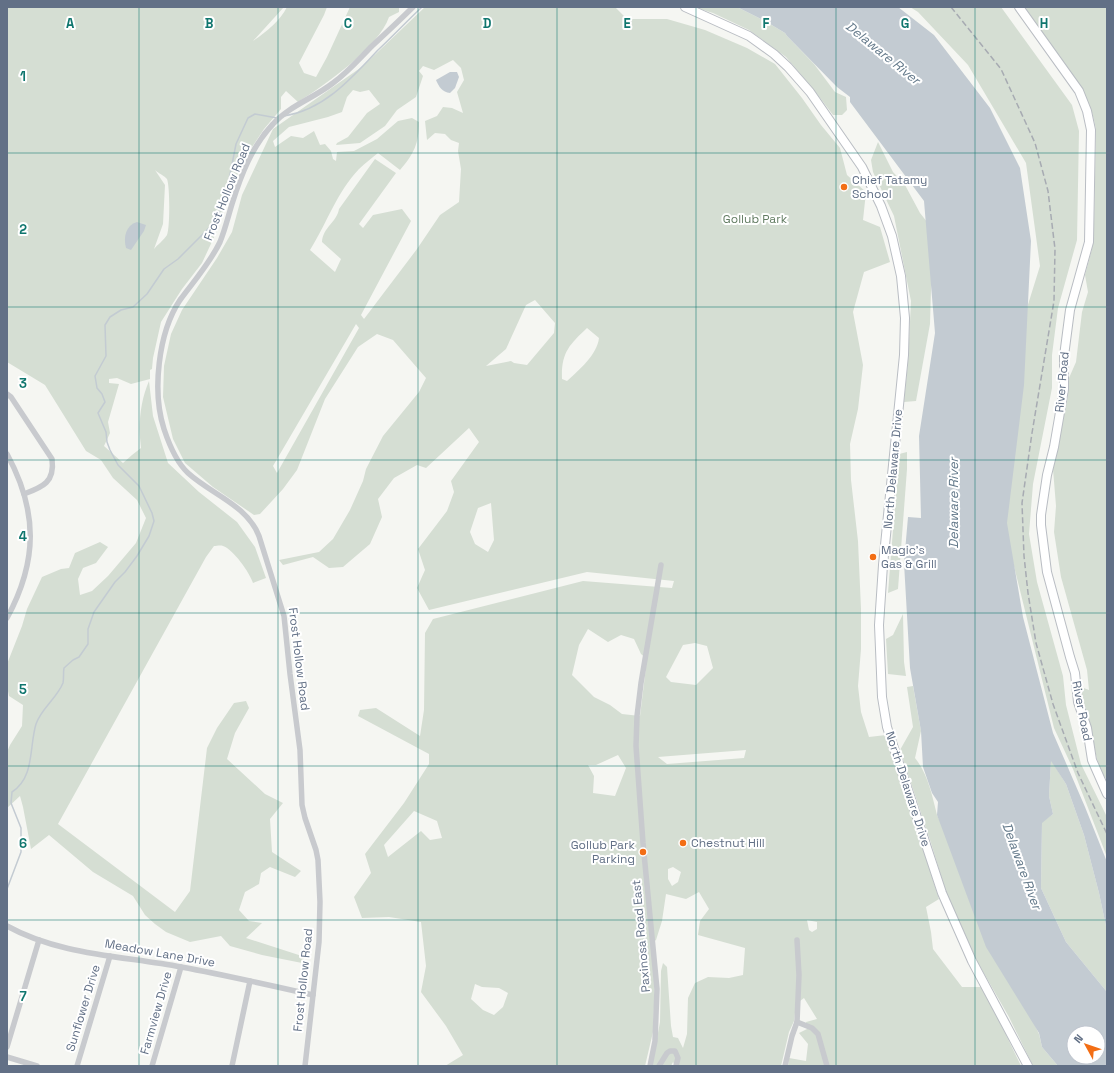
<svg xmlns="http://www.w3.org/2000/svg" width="1114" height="1073" viewBox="0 0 1114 1073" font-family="'Space Grotesk',sans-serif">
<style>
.green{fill:#d5ded3;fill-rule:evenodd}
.water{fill:#c3cbd2;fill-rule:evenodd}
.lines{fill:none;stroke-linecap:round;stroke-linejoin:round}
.stream{stroke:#c3cbd2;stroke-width:1.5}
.secondary-casing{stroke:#b9bdc3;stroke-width:10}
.street{stroke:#c8cace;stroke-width:5.5}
.secondary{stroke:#fff;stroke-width:8}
.rail{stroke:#a7abb2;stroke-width:1.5;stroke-dasharray:6 3;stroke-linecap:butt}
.grid{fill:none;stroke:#0f766e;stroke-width:1;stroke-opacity:0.55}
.poi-dot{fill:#f36e15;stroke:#fff;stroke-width:1.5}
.labels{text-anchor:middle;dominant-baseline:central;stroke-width:4;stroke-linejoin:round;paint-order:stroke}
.poi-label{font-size:12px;fill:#627086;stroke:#fff;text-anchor:start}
.street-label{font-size:12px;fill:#627086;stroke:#fff}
.park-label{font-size:12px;fill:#627c62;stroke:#fff}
.water-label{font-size:13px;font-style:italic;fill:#63798a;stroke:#fff}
.grid-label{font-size:13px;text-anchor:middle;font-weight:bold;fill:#0f766e;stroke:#fff;stroke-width:4;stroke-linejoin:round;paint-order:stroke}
</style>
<rect width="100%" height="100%" fill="#f5f6f2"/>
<g class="green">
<path d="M 7,7 L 284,7 L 253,41 C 266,32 280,21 287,7 L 327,7 L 324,15 L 299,63 L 304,73 L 316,77 L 327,57 L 350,7 L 399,7 L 399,12 L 389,17 C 379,47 325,85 298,102 L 286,91 L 281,97 L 281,109 L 264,129 L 244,159 L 227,199 L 216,233 L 202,263 L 182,289 L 161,322 L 153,358 L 152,369 L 150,370 L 150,379 L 131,384 L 117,378 L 109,379 L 109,383 L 119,384 L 108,422 L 110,433 L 104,446 L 123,463 L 132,455 L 141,448 C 138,425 140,402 149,381 L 153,416 L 168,463 L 199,492 L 237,522 L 255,547 L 266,578 L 253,583 C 250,573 233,549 223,546 C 221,545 216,546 214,546 L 206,557 L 58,824 L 175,912 L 190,891 L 207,748 L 217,728 L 234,703 L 246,701 L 249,708 L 235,733 L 227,759 L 265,794 L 283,803 L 270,819 L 272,852 L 301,871 L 295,877 L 270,867 L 261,873 L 259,884 L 245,892 L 239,910 L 249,921 L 262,923 L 246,938 L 305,957 L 302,963 L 262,955 L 230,946 L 221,936 L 190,942 L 166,932 L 155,924 L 145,915 L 133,896 L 93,872 L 49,835 L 31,849 L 23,807 L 20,796 L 7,808 L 7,752 L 10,745 L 22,726 L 23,705 L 9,696 L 7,686 L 7,664 L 22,626 L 27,609 L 42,577 L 61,569 L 69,568 L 75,553 L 100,542 L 108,547 L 96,563 L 83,568 L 78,579 L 80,595 L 92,591 L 108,576 L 136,543 L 146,518 L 137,500 L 113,478 L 101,460 L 86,451 L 45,385 L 7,362 ZM 155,170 C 158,173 165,176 167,179 C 170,186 170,228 167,235 C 164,240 157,245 154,249 L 163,224 L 165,185 Z"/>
<path d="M 425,7 L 615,7 L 627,19 L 667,19 L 705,30 L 747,48 L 775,64 L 802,98 L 821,125 L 840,148 L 847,175 L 866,192 L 863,220 L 880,227 L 890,262 L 864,272 L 853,312 L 863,365 L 858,409 L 850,444 L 851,480 L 858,541 L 861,609 L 861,649 L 858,686 L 861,712 L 869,737 L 886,735 L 895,767 L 906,796 L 939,899 L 926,907 L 931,932 L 933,949 L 962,987 L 981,987 L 996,1014 L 1021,1066 L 788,1066 L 789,1058 L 806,1061 L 808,1044 L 799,1033 L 807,1029 L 806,1022 L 817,1019 L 804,998 L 796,1004 L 794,1021 L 789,1032 L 781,1066 L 675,1066 L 673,1062 L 671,1066 L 652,1066 L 660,1022 L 661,971 L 663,963 L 667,967 L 671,1026 L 673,1037 L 678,1038 L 683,1048 L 687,1034 L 688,998 L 695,983 L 708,977 L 729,978 L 743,975 L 745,948 L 698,935 L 700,921 L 709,909 L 699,892 L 686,899 L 666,894 L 662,921 L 656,940 L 651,944 L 655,981 L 653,1032 L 645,1066 L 445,1066 L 463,1055 L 446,1026 L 421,992 L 426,966 L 421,922 L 389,917 L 362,918 L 354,897 L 371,873 L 365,854 L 404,803 L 429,764 L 429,754 L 358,716 L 360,710 L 376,708 L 420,736 L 424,710 L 425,633 L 433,619 L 583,581 L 672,588 L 674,581 L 587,572 L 429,610 L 417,588 L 425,570 L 418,549 L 447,511 L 454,492 L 451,481 L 479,442 L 469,428 L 426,468 L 417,465 L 394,478 L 378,499 L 382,517 L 370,544 L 343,567 L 329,568 L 313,557 L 283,565 L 279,560 L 319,552 L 333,539 L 350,510 L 363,481 L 366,469 L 383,436 L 419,392 L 426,378 L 393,340 L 377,334 L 358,347 L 325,399 L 297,470 L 283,489 L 260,514 L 254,515 L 213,487 L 185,463 L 173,439 L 163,397 L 164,366 L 171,334 L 182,310 L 217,258 L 232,232 L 242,195 L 273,129 L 363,66 ZM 453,60 L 461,68 L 464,80 L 457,92 L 463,113 L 452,108 L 443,107 L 437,116 L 425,121 L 427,140 L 435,133 L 445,134 L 451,140 L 459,143 L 458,151 L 461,169 L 459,202 L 440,215 L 417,249 L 364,319 L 361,315 L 411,221 L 402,209 L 373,215 L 363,228 L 359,224 L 396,173 L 375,159 L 339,209 C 337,222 323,227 322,242 L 341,259 L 335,272 L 310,250 C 327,223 337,192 359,169 C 365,163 372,158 378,153 L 400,170 C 414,154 419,143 419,122 L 412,118 L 398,121 L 377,139 L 354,151 L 337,152 L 336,161 L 333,159 L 331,151 L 325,144 L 320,145 L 314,131 L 303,138 L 291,136 L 275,147 L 273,141 L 289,127 L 328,117 L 342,112 L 347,97 L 353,90 L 360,92 L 369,90 L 380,104 L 367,113 L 348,137 L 337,143 L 336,145 L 360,143 L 385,126 L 397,110 L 416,97 L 423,76 L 419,71 L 423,66 L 434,70 ZM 535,300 L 555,323 L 554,333 L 527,365 L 514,363 L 511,361 L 486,366 L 506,349 L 526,305 ZM 356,324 L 359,328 L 277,473 L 273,466 ZM 587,328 L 599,338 C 597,355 579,370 567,381 L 562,379 C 561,353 569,345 587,328 ZM 491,503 L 494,540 L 488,552 L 475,544 L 470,532 L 478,508 ZM 588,629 L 608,642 L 621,635 L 634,639 L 641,654 L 647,659 L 640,716 L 622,714 L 610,705 L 594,697 L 572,675 L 579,645 ZM 695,643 L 707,646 L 713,668 L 696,685 L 671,682 L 666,677 L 683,645 ZM 746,750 L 744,758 L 667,764 L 658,757 ZM 618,755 L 626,768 L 615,796 L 593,793 L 594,776 L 588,765 L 596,765 ZM 414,811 L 437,821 L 442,838 L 430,840 L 421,831 L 388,857 L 384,845 ZM 673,867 L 681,872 L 678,882 L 672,886 L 668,879 L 668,869 ZM 807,920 L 817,922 L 817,929 L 812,932 L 809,930 ZM 475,984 L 482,987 L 499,988 L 508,993 L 503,1007 L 494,1015 L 483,1010 L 471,999 Z"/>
<polygon points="694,7 737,7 765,21 785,33 787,36 814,64 835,92 846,97 847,110 842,115 833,115 814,90 786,57 749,30 713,13"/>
<polygon points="910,7 1001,7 1072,105 1079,131 1077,240 1058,308 1052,355 1052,388 1033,484 1029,534 1037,582 1063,676 1066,705 1081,764 1107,817 1107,857 1073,769 1054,728 1008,542 1004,492 1021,327 1040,266 1026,163 968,65 918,12"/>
<path d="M 1025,7 L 1107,7 L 1107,780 C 1095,764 1095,746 1091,727 C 1088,713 1082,702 1081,687 L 1089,690 L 1087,670 L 1061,577 L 1054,532 L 1056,506 L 1053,469 L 1067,401 L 1069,378 L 1076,362 L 1082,312 L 1088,292 L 1085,275 L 1092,249 L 1094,224 L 1096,130 C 1092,100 1076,79 1059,55 C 1047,39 1036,23 1025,7 Z"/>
<polygon points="878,142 893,172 905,185 920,213 931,227 932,256 930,324 916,401 904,402 908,363 911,301 894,216 873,172 871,160"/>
<polygon points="907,452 907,469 898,589 888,593 899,454"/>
<polygon points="903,614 904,662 906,676 888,674 886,639 893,635"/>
<path d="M 913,686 L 921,731 L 915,758 C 928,774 932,795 937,815 L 1039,1034 L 1042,1047 L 1058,1066 L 1033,1066 L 1009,1017 L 978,963 L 946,892 L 931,843 L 900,750 L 913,727 L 907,687 Z"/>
<polygon points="1051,760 1066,784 1084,835 1099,893 1107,931 1107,992 1066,942 1041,888 1042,822 1053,814 1049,796"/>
</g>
<g class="water">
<path d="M 737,7 L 898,7 L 934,35 L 990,108 L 1020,168 L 1031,241 L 1024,385 L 1007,523 L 1023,617 L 1053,733 L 1085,807 L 1107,862 L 1107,931 L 1099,893 L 1084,835 L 1066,784 L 1051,761 L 1049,796 L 1053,814 L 1042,823 L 1041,888 L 1066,942 L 1107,992 L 1107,1066 L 1058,1066 L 1042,1047 L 1039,1033 L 986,947 L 937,815 L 938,802 L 932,793 L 923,767 L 921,731 L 910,668 L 904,563 L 908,517 L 921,518 L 919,436 L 935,333 L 924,201 L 850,102 L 850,97 L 837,87 L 787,36 L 785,33 L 765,21 ZM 1074,1033 L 1098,1033 L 1098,1057 L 1074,1057 Z"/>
<path d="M 450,72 L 457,72 L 459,77 L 455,88 L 450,93 C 442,92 439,87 436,80 Z"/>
<path d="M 137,222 L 146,225 L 144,231 L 131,250 L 126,248 C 123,237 126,225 137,222 Z"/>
</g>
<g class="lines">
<g class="stream">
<path d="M 284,116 C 324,110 352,78 378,50 C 393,36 407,21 422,7"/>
<path d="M 7,889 L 21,852 L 21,828 L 11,803 L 12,792 C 35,777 29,747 36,724 C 41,709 57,698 63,683 C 64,679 63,673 64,668 L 73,660 L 79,657 L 88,644 L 88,629 L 94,612 L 115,582 L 125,572 L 137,556 L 149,536 L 154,521 L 152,513 L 139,486 L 118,465 L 110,450 L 107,442 L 106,432 L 98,413 L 105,402 L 102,394 L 97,388 L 95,376 L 106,356 L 105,325 L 110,317 L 121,310 L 133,307 L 147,294 L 164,269 L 178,259 L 213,224 L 222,207 L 228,185 L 236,144 L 248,118 L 255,114 L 277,118"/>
</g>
<defs>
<g id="secondary">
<polyline points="685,7 749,36 774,54 788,67 810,92 862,167 881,206 892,236 901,276 905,318 904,355 883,565 879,625 882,697 887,727 942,893 972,961 1028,1066"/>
<polyline points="1019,7 1079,91 1087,111 1091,130 1089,242 1070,310 1064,356 1064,389 1054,447 1047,475 1041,515 1041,525 1047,572 1070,657 1075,673 1078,702 1087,728 1092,760 1107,794"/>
</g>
</defs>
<use href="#secondary" class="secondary-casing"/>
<g class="street">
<path d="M 7,394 L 11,397 L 52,459 C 55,482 43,487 24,494"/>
<path d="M 7,454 C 38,511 38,561 7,618"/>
<path d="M 7,926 C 59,955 123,956 181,967 C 225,975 269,985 313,995"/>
<polyline points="797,1022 812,1028 818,1034 827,1066"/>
<polyline points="7,1047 39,940"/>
<polyline points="7,1057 37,1066"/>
<polyline points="77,1066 110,956"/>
<polyline points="152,1066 181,967"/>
<polyline points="232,1066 250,981"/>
<path d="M 305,1066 L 319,942 L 320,902 L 318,860 L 316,850 L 305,818 L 302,805 L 300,750 L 290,674 L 284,616 L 259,536 C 247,505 211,494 188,473 C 176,462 169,444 164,429 C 152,392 158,333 180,300 C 194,281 210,263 220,242 C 225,230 228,217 232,204 C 241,175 252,146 273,124 C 289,106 314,98 333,83 C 348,72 359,59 372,46 C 386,33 400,20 413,7"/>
<polyline points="650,1066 655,1041 657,989 643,843 636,746 637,716 641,683 661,565"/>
<polyline points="659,1066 667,1053 670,1051 675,1051 678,1058 676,1066"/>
<polyline points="785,1066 792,1036 797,1022 799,975 797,940"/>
</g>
<use href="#secondary" class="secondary"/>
<polyline class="rail" points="951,7 1001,69 1035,143 1048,191 1055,249 1054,301 1032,433 1022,503 1024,556 1028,593 1036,643 1053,704 1078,773 1107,834"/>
</g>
<path class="grid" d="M 139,7 L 139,1066M 278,7 L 278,1066M 418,7 L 418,1066M 557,7 L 557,1066M 696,7 L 696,1066M 836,7 L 836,1066M 975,7 L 975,1066M 7,153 L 1107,153M 7,307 L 1107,307M 7,460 L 1107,460M 7,613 L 1107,613M 7,766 L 1107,766M 7,920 L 1107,920"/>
<g class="poi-dot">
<circle cx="844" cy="187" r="4"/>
<circle cx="873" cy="557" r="4"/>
<circle cx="683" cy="843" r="4"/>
<circle cx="643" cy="852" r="4"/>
</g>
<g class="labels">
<g class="poi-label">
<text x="852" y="180">Chief Tatamy<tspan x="852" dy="14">School</tspan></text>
<text x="881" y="550">Magic's<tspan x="881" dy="14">Gas &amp; Grill</tspan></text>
<text x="691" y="843">Chestnut Hill</text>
<text x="635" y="845" text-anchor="end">Gollub Park<tspan x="635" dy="14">Parking</tspan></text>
</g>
<g class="street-label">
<text transform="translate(227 192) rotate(-68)">Frost Hollow Road</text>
<text transform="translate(1062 382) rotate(-85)">River Road</text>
<text transform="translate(893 469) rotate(-85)">North Delaware Drive</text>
<text transform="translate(299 659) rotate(83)">Frost Hollow Road</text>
<text transform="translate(1082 711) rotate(79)">River Road</text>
<text transform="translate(908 789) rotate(72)">North Delaware Drive</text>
<text transform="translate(641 936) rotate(-95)">Paxinosa Road East</text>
<text transform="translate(160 953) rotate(10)">Meadow Lane Drive</text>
<text transform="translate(303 980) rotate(-84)">Frost Hollow Road</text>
<text transform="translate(83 1008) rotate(-73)">Sunflower Drive</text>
<text transform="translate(156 1013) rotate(-74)">Farmview Drive</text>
</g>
<g class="park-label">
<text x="755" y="219">Gollub Park</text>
</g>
<g class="water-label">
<text transform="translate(883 53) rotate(39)">Delaware River</text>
<text transform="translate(953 503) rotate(-90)">Delaware River</text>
<text transform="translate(1022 866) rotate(70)">Delaware River</text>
</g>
</g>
<g class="grid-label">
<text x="70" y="28">A</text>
<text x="209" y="28">B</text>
<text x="348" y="28">C</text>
<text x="487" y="28">D</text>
<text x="627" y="28">E</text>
<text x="766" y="28">F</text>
<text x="905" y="28">G</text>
<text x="1044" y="28">H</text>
<text x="23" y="81">1</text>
<text x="23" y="234">2</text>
<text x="23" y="388">3</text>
<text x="23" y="541">4</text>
<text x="23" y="694">5</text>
<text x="23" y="848">6</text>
<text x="23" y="1001">7</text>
</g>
<rect width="1114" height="1073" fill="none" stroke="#627086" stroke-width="16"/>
<g transform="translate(1086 1045) rotate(310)"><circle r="19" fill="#ffffff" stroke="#c0c6cf"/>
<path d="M0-3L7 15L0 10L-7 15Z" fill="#f36e15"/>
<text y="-6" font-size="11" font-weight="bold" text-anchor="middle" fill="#627086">N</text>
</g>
</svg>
